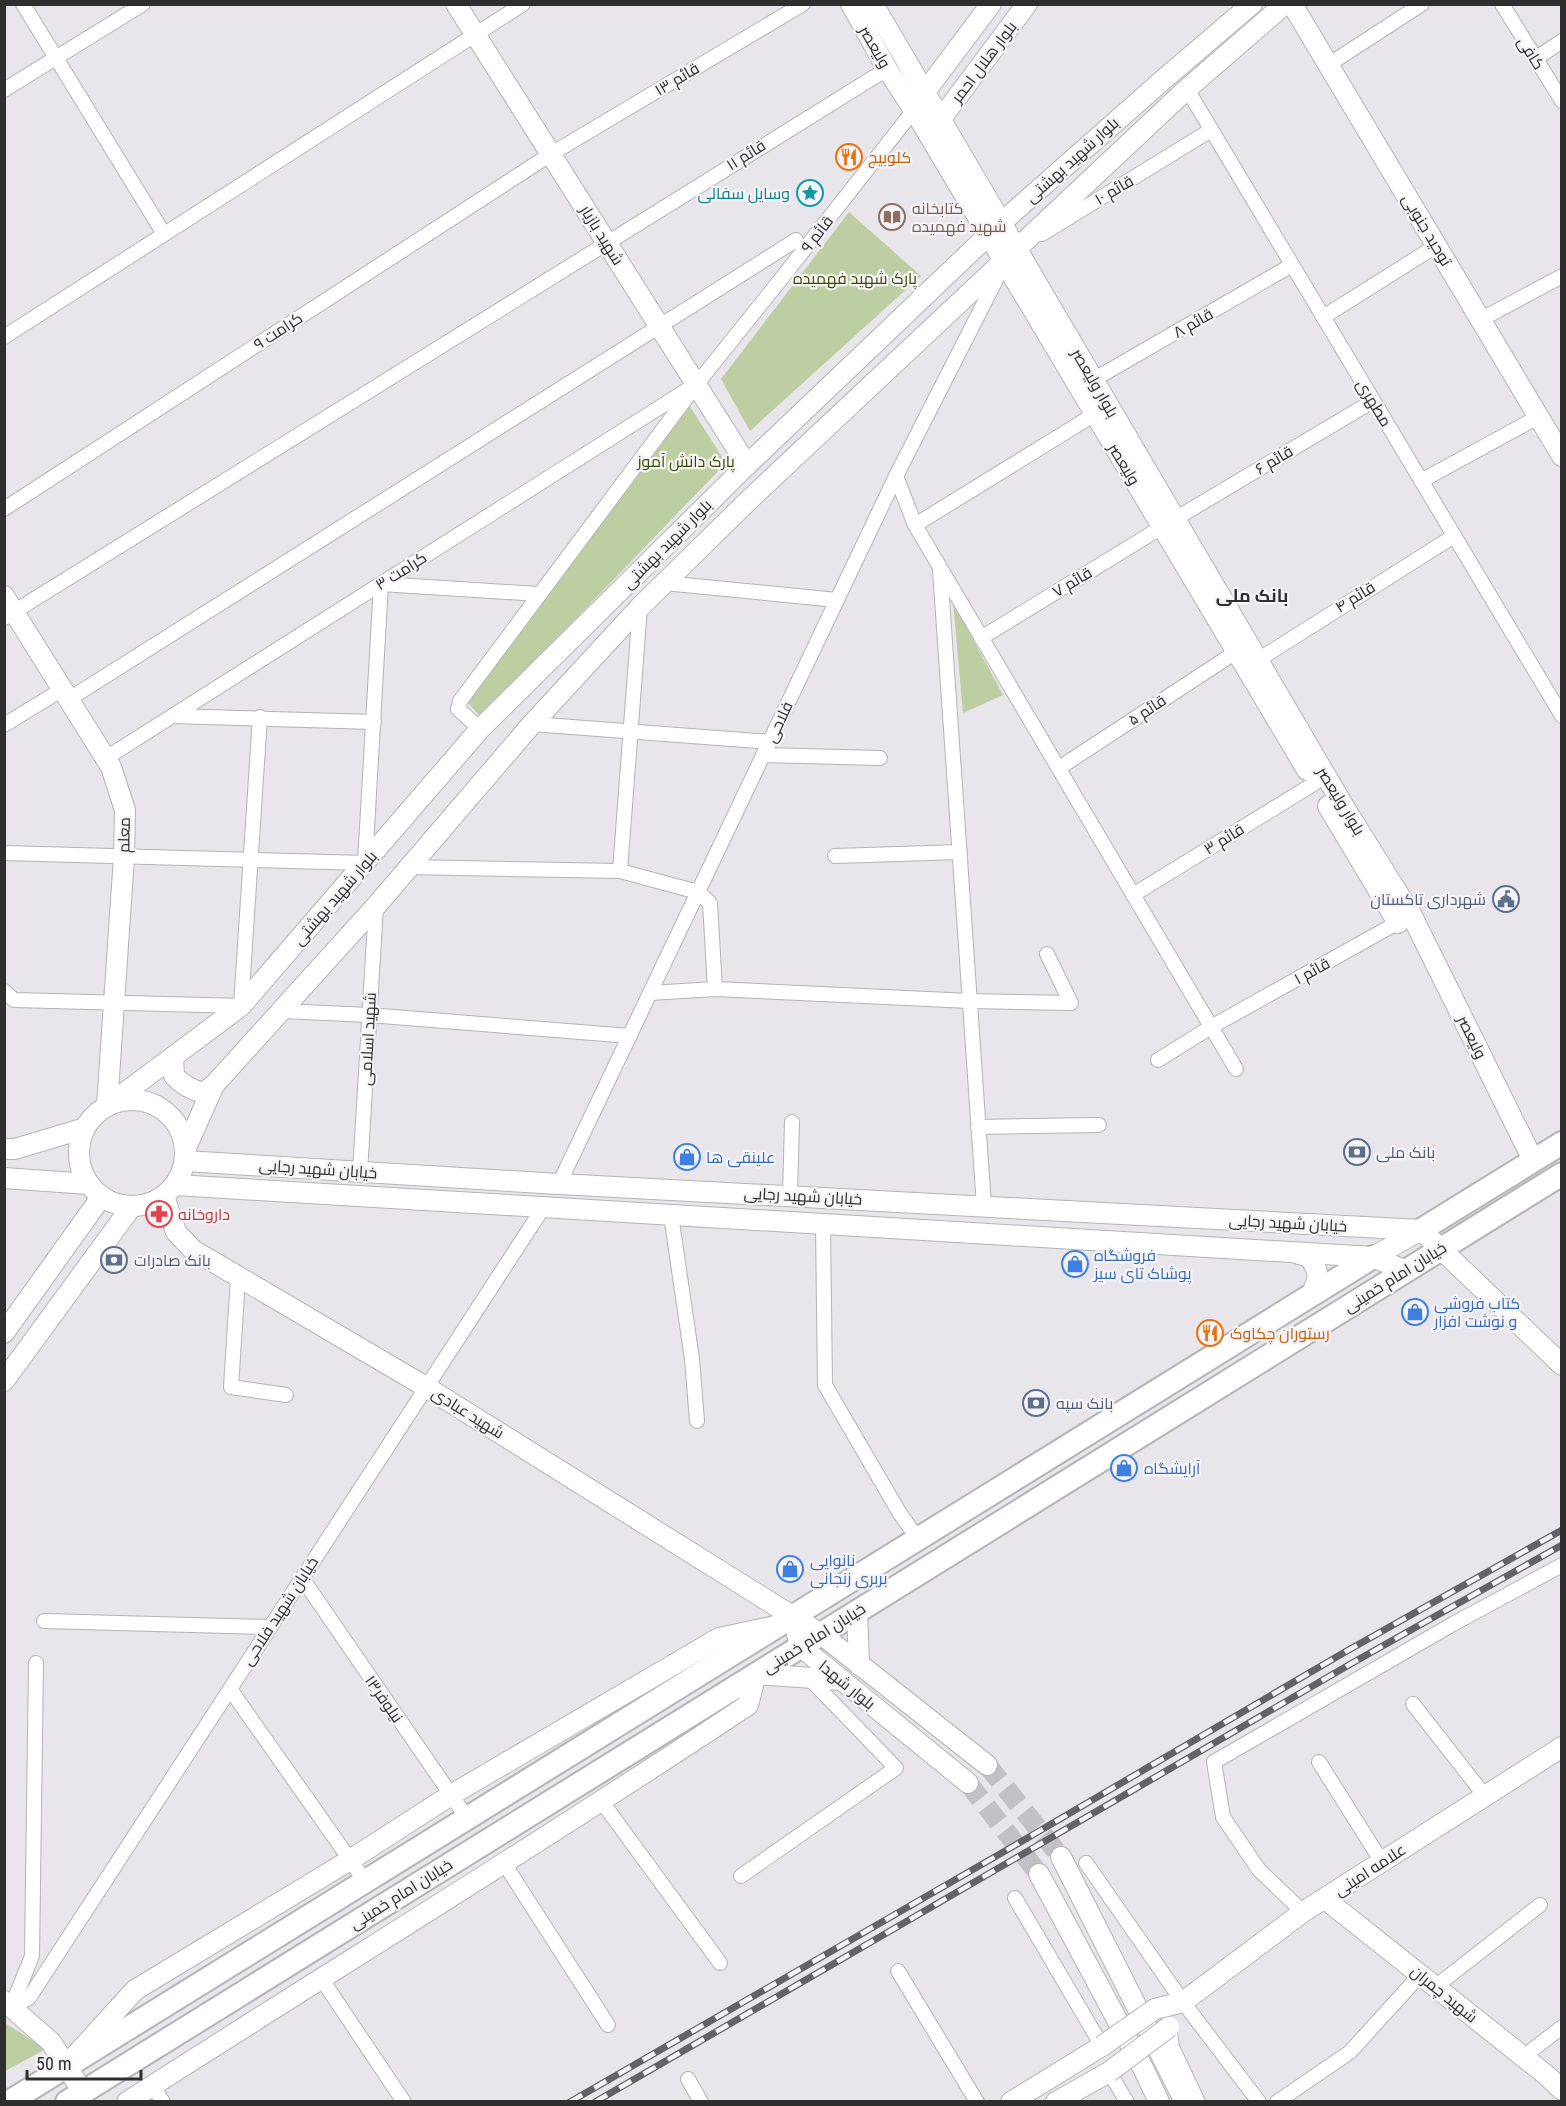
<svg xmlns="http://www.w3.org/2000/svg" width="1566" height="2106" viewBox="0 0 1566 2106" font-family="'Roboto Condensed',Cairo,sans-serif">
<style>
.green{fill:#becea3}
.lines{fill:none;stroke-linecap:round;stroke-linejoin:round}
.secondary-tunnel{stroke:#c3c1c5;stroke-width:20;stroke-dasharray:20 10;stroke-linecap:butt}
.street-casing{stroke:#b5b3b6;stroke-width:16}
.secondary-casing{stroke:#b5b3b6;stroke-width:22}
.primary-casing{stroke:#b5b3b6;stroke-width:26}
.street{stroke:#fff;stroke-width:14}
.secondary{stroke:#fff;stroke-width:20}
.primary{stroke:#fff;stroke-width:22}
.rail-casing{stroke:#636264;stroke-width:7}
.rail{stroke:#f6f3f7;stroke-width:4.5;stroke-dasharray:14;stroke-linecap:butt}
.secondary-bridge-casing{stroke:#b5b3b6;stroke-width:22;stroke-linecap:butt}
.secondary-bridge{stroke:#fff;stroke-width:20}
.labels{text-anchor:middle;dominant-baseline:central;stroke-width:4.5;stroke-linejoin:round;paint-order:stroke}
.street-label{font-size:16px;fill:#2f2e2f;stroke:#f6f3f7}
.food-label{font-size:16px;fill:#c56008;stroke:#f6f3f7;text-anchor:start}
.culture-label{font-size:16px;fill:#0d838f;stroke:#f6f3f7;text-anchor:end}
.education-label{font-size:16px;fill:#785e54;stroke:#f6f3f7;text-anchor:start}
.park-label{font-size:16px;fill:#394d00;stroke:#f6f3f7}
.service-label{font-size:16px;fill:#4e5e75;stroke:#f6f3f7;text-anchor:start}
.shop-label{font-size:16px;fill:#366cbe;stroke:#f6f3f7;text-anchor:start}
.health-label{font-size:16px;fill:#be3a42;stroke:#f6f3f7;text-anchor:start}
.neighbourhood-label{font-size:18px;font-weight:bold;fill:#2f2e2f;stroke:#f6f3f7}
</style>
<rect width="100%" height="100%" fill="#e8e6ea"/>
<g class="green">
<polygon points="849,212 921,276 750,431 721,379"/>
<polygon points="689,405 726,463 481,717 468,703"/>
<polygon points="953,602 1003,695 963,713"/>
<polygon points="5,2023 46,2049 5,2071"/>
</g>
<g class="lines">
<g class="secondary-tunnel">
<polyline points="987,1765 1061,1857"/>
<polyline points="968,1783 1039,1874"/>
</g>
<defs>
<g id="street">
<polyline points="23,4 164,234"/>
<polyline points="1502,4 1562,101"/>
<polyline points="1535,59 1562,41"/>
<polyline points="1328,65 1422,4"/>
<polyline points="1187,89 1562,716"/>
<polyline points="4,90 143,4"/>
<polyline points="1042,234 1211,130"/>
<polyline points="1323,317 1436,246"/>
<polyline points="1480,320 1562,276"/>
<polyline points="4,337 523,4"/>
<polyline points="1093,380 1292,265"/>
<polyline points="896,476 915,525 1236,1069"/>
<polyline points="1421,481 1538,417"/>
<polyline points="4,509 551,154 803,4"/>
<polyline points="1175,519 1373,401"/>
<polyline points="915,525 1095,414"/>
<polyline points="940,570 984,1206"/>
<polyline points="664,583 837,600"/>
<polyline points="4,618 887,69"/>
<polyline points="981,638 1162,527"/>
<polyline points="1258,660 1454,536"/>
<polyline points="69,699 796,240"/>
<polyline points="172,716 374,722"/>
<polyline points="532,724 770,742"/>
<polyline points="4,725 63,689"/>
<polyline points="480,729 458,709 460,701 696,385 781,279 914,110"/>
<polyline points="763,755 880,758"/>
<polyline points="106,758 687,390"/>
<polyline points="1059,768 1236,652"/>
<polyline points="4,853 365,863 381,584 539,594"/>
<polyline points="835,856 960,852"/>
<polyline points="407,867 620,871 698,892 710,903 715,989"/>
<polyline points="620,871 640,607"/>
<polyline points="1133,895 1315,783"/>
<polyline points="4,991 14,1000 241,1006 260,717"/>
<polyline points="650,993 715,989 970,1001 1071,1003 1047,954"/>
<polyline points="282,1011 369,1015 630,1036"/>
<polyline points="1158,1060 1211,1027 1404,919"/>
<polyline points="978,1127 1099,1125"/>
<polyline points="360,1172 376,906"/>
<polyline points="559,1184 896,476 1001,270"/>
<polyline points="790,1195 792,1122"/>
<polyline points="671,1215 692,1359 697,1421"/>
<polyline points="823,1224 825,1385 899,1512 918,1539"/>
<polyline points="238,1278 231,1387 286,1395"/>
<polyline points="302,1578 467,1818"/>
<polyline points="44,1621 270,1627"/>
<polyline points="230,1689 365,1881"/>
<polyline points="1413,1704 1485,1796"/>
<polyline points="1319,1762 1382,1862"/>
<polyline points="602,1802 720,1963"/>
<polyline points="504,1863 608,2025"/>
<polyline points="1086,1863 1183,2002 1259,2102"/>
<polyline points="741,1876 896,1768 808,1677"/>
<polyline points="1015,1898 1102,2046"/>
<polyline points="1303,1912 1259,1870 1223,1817 1214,1762 1453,1624 1562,1565"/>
<polyline points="898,1971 977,2102"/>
<polyline points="321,1978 404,2102"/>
<polyline points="1435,1987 1540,1905"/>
<polyline points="11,2008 29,1998 543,1208"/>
<polyline points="11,2008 32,1956 36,1663"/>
<polyline points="1169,2027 1172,2047 1198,2102"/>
<polyline points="1523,2057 1562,2027"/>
<polyline points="1109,2072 1127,2102"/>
<polyline points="688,2079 701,2102"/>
<polyline points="152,2085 163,2102"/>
<polyline points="1277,2102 1350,2052 1420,1975"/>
</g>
<g id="secondary">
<polyline points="456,4 747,465"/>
<polyline points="851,4 887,69 914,110 1307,770"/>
<polyline points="873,4 1343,805 1411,914 1533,1160"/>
<polyline points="1292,4 1562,456"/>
<polyline points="925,92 991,4"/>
<polyline points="940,120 1027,4"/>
<polyline points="4,596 111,767 125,810 124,857 107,1106"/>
<polyline points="1328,806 1398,923"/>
<path d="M 173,1057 L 174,1076 C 183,1085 191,1090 203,1093 L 214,1085"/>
<circle cx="132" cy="1153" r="53"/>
<polyline points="107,1106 241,1006 480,729 747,465 1001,223 1164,79 1252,4"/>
<polyline points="186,1148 214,1085 376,906 532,724 640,607 751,498 1187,89 1285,4"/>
<polyline points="4,1149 15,1149 85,1128"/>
<polyline points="185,1161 559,1184 1421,1230"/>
<polyline points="4,1178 89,1184"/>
<polyline points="175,1185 1373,1257 1406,1271"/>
<polyline points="164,1196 176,1232 193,1250 426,1387 821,1634 987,1765"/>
<polyline points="1421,1230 1562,1365"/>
<path d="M 1296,1253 L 1309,1257 C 1321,1273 1319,1279 1311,1295"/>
<polyline points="1373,1257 1421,1230"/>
<polyline points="4,1333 102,1196"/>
<polyline points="4,1381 132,1206"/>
<polyline points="857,1611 859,1665"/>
<polyline points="797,1634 800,1646 968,1783"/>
<polyline points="1061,1857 1185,2102"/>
<polyline points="1039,1874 1144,2070 1159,2102"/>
<polyline points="1325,1899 1545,2074 1562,2090"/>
<polyline points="4,2001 51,2042 83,2092"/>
<polyline points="1155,2009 1183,2002 1303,1912 1562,1747"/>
<polyline points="74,2057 135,1990 350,1860 451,1795 719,1638 771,1627"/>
<path d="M 127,2102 C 334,1969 544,1841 748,1705 L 756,1674 L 842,1680"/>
<polyline points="1011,2102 1102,2046"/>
<polyline points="1056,2102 1109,2072"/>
</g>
<g id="primary">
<polyline points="1421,1230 1562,1143"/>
<polyline points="9,2102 1373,1257"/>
<polyline points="67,2102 1562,1174"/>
</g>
</defs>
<use href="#street" class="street-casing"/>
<use href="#secondary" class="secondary-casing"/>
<use href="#primary" class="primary-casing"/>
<use href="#street" class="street"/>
<use href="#secondary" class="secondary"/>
<use href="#primary" class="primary"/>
<defs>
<g id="rail">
<polyline points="570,2102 1024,1840 1345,1652 1562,1530"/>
<polyline points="595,2102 1354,1662 1562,1545"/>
</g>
</defs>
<use href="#rail" class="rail-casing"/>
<use href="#rail" class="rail"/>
<defs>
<g id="secondary-bridge">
<polyline points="1102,2046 1155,2009"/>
<polyline points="1109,2072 1169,2027"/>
</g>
</defs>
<use href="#secondary-bridge" class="secondary-bridge-casing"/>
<use href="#secondary-bridge" class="secondary-bridge"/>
</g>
<defs>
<symbol id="restaurant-ring" viewBox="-11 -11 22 22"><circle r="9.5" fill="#f6f3f7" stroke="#e8710a" stroke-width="1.5"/><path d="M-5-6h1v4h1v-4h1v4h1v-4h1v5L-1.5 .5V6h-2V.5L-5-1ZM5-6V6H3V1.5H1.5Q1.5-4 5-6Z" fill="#e8710a"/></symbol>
<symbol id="sight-ring" viewBox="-11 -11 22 22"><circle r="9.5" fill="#f6f3f7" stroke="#0f9aa8" stroke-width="1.5"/><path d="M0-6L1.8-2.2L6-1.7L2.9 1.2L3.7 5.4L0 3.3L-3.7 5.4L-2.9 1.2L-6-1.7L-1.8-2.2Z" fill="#0f9aa8"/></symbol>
<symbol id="library-ring" viewBox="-11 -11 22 22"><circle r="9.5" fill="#f6f3f7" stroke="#8d6e63" stroke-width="1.5"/><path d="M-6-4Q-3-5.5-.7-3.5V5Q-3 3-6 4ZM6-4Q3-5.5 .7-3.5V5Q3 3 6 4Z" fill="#8d6e63"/></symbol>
<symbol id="civic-ring" viewBox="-11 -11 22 22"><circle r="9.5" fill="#f6f3f7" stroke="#5c6f8a" stroke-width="1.5"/><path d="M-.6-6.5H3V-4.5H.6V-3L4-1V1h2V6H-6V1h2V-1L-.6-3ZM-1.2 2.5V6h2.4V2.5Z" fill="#5c6f8a"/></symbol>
<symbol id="bank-ring" viewBox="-11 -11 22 22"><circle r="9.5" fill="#f6f3f7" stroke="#5c6f8a" stroke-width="1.5"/><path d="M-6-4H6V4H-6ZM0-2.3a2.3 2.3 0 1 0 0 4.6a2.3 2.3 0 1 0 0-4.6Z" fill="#5c6f8a"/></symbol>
<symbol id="shop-ring" viewBox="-11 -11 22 22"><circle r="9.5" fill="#f6f3f7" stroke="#3f7fe0" stroke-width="1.5"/><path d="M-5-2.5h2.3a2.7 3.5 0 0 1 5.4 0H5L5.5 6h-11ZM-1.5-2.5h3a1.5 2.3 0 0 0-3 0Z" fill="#3f7fe0"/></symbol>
<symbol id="pharmacy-ring" viewBox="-11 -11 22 22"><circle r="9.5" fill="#f6f3f7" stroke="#e0444e" stroke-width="1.5"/><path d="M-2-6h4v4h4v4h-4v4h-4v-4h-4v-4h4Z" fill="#e0444e"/></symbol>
</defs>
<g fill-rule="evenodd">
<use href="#restaurant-ring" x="834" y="142" width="30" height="30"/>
<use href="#sight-ring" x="795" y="178" width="30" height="30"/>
<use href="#library-ring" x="877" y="202" width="30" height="30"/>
<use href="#civic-ring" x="1491" y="884" width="30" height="30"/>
<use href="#bank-ring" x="1342" y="1137" width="30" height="30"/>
<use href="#shop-ring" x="672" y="1142" width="30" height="30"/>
<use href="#pharmacy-ring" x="144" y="1199" width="30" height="30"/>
<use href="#bank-ring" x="99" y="1245" width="30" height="30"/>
<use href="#shop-ring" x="1060" y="1249" width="30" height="30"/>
<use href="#shop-ring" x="1400" y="1297" width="30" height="30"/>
<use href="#restaurant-ring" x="1195" y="1318" width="30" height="30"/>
<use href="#bank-ring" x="1021" y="1388" width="30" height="30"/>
<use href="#shop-ring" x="1109" y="1453" width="30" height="30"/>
<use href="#shop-ring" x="775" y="1554" width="30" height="30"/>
</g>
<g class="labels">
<g class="street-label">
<text transform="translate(875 47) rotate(60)">ولیعصر</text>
<text transform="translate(1531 53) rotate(58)">کافی</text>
<text transform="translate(984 62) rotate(-53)">بلوار هلال احمر</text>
<text transform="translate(677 79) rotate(-31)">قائم ۱۳</text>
<text transform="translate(746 155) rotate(-32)">قائم ۱۱</text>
<text transform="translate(1072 160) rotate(-42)">بلوار شهید بهشتی</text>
<text transform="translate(1114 190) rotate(-31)">قائم ۱۰</text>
<text transform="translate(1427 230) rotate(59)">توحید جنوبی</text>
<text transform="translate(817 234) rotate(-52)">قائم ۹</text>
<text transform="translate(602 235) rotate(58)">شهید بازیار</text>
<text transform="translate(1193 323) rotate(-30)">قائم ۸</text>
<text transform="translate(278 331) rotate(-33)">کرامت ۹</text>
<text transform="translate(1095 383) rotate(60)">بلوار ولیعصر</text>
<text transform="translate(1374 403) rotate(59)">مطهری</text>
<text transform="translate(1274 460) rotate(-31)">قائم ۶</text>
<text transform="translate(1124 464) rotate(59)">ولیعصر</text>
<text transform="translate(667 544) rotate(-45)">بلوار شهید بهشتی</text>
<text transform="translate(401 571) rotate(-32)">کرامت ۳</text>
<text transform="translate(1072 582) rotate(-31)">قائم ۷</text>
<text transform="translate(1355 597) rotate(-32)">قائم ۴</text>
<text transform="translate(1147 710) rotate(-33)">قائم ۵</text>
<text transform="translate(779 722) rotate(-65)">فلاحی</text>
<text transform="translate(1341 801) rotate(59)">بلوار ولیعصر</text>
<text transform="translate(124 835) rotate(-89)">معلم</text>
<text transform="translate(1224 839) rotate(-32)">قائم ۳</text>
<text transform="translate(335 898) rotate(-49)">بلوار شهید بهشتی</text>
<text transform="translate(1312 971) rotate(-29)">قائم ۱</text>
<text transform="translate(1472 1037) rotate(64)">ولیعصر</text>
<text transform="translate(368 1039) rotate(-87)">شهید اسلامی</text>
<text transform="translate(318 1169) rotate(4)">خیابان شهید رجایی</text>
<text transform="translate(803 1196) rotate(3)">خیابان شهید رجایی</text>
<text transform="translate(1288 1223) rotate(3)">خیابان شهید رجایی</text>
<text transform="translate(1395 1277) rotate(-32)">خیابان امام خمینی</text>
<text transform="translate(468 1413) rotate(32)">شهید عبادی</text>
<text transform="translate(280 1611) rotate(-57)">خیابان شهید فلاحی</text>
<text transform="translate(814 1638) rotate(-32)">خیابان امام خمینی</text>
<text transform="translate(847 1685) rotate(39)">بلوار شهدا</text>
<text transform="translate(384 1699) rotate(55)">نیلوفر۱۳</text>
<text transform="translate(1370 1870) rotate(-33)">علامه امینی</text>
<text transform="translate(401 1894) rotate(-32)">خیابان امام خمینی</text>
<text transform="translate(1444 1994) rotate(39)">شهید چمران</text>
</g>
<g class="food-label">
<text x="868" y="157">کلوبیج</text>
<text x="1230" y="1333">رستوران چکاوک</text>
</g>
<g class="culture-label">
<text x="790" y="193">وسایل سفالی</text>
</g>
<g class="education-label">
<text x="912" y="208">کتابخانه<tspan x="912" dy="18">شهید فهمیده</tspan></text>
</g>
<g class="park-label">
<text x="855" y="278">پارک شهید فهمیده</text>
<text x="686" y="461">پارک دانش آموز</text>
</g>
<g class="service-label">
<text x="1486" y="899" text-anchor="end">شهرداری تاکستان</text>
<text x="1376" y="1152">بانک ملی</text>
<text x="134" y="1260">بانک صادرات</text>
<text x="1056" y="1403">بانک سپه</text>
</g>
<g class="shop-label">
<text x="706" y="1157">علینقی ها</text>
<text x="1094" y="1255">فروشگاه<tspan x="1094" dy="18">پوشاک تای سیز</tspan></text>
<text x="1434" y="1303">کتاب فروشی<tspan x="1434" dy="18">و نوشت افزار</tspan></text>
<text x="1144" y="1468">آرایشگاه</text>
<text x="810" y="1560">نانوایی<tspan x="810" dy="18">بربری زنجانی</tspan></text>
</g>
<g class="health-label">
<text x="178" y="1214">داروخانه</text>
</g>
<g class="neighbourhood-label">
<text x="1252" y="595">بانک ملی</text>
</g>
</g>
<rect width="1566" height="2106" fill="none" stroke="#2f2e2f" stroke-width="12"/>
<path d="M27 2070v9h114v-9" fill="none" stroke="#2f2e2f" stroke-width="3"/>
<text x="36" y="2070" font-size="18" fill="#2f2e2f" stroke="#f6f3f7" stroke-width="4.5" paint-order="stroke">50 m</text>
</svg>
